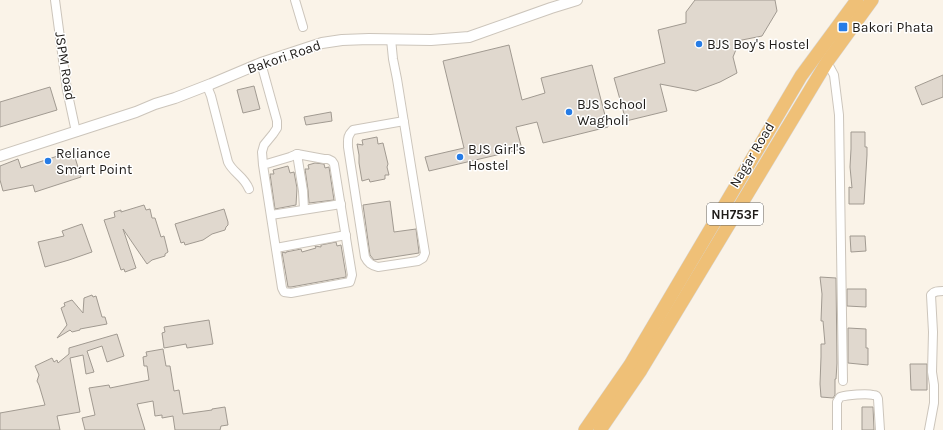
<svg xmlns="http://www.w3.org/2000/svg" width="943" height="430" viewBox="0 0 943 430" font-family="Karla,sans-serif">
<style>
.building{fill:#e0d8ce;stroke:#a19a91}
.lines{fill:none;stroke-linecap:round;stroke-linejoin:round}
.minor-casing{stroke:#ccc5bb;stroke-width:10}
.tertiary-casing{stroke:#ccc5bb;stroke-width:12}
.trunk-casing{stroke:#d7d6d6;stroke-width:14}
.minor{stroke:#fff;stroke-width:8}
.tertiary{stroke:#fff;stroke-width:10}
.trunk{stroke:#efc077;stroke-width:13}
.poi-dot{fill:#267ce6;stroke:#fff;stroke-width:1.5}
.labels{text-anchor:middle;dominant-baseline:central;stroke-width:3;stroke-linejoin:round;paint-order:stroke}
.shield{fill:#fff;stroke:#62605e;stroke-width:1}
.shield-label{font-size:13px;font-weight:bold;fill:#1f1c19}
.poi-label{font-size:14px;fill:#1f1c19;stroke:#fff;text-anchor:start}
.street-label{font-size:14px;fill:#1f1c19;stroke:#fff}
</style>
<rect width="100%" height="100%" fill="#faf3e8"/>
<g class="building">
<polygon points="695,0 775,0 777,11 762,36 737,41 737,47 733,57 737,73 720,82 696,91 660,84 667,111 626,121 614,78 665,63 658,30 686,23 686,12"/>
<polygon points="509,45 522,100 545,93 541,78 592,65 608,127 543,143 537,122 516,127 522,149 429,171 425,157 464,148 443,61"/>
<polygon points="943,75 943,97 922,105 915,87"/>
<polygon points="254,86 260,109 243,113 237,90"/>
<polygon points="50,87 57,110 0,127 0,102"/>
<polygon points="331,112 332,121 306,125 304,117"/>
<polygon points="851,132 865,132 865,147 867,147 867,155 864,204 849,204 849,187 852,188 850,167 851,149"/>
<polygon points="377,137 378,144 383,143 388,164 387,167 389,175 385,175 385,179 370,182 369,179 362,181 359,163 359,155 357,144 363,145 362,140"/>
<polygon points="73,151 81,177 35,192 33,185 3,191 0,180 0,166 18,159 21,168"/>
<polygon points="315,163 324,164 325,168 329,167 334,200 309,203 308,190 305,169 309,169 308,165"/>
<polygon points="288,166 290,173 294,172 297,188 296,205 275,209 270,174 274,174 273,170"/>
<polygon points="390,201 394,232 416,229 419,252 419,253 374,260 370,255 363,205"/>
<polygon points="144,205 146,210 150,209 152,218 155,218 161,237 164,236 168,252 165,254 165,256 152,260 147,264 123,229 136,268 125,272 124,269 121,270 104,220 115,217 114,212 121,210 121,212"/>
<polygon points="224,209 228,222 228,225 226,227 225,230 212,234 203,240 185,245 184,242 181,243 175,224"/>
<polygon points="82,224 92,252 69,260 45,267 38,242 64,236 62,231"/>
<polygon points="850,236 865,236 866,251 851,252"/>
<polygon points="336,242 337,246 341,245 346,275 346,277 291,287 288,287 282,252 286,253 286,252 301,249 302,252 316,248 315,246 321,247 321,245"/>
<polygon points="820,277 836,278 837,363 836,379 835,379 835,395 833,398 821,397 820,384 821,357 821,344 825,344 823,321 821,321 822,294"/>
<polygon points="847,289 866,289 866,307 847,306"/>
<polygon points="92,295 93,297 96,296 102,317 105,317 107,324 80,329 80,330 72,332 70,330 57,338 67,325 61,308 65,306 64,303 72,300 83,313 84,298"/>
<polygon points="209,320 213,344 187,348 186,344 164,348 162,333 165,332 164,327"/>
<polygon points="848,328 866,329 866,348 868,348 868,365 848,363"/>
<polygon points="117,334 124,356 107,362 102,346 87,351 94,372 86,374 83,355 70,358 80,412 57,416 60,430 0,430 0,413 45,405 39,385 37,381 39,375 35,366 52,358 54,362 57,360 58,363 69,354 69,348"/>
<polygon points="163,349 166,366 170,366 174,391 179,390 183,414 212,410 212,409 225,407 228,425 221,426 220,430 175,430 173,416 162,418 162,415 155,416 153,401 137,404 145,430 85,430 82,418 95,415 89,388 109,385 110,388 149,380 147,366 144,366 143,357 147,356 146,352"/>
<polygon points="910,364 927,364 927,390 911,390"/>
<polygon points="862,407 873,407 874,430 862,430"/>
</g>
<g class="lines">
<defs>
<g id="minor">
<polyline points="55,0 67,90 76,132"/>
<polyline points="295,0 303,27"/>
<path d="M 391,39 L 393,59 L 397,79 L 425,253 L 423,258 L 418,261 L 378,267 C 371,265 368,263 365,257 L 348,147 C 348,139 347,136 353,130 L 404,121"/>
<polyline points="827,62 834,75 839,115 843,381"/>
<polyline points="261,63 277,121 277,128 273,134 264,145 262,152 263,165 282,288 284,292 291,293 350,282 352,275 334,164 332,161 328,159 324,159 297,154 290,157 263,165"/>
<path d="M 207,86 L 211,96 L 228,162 C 233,173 244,176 249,189"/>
<polyline points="297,154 303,191 304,209"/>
<polyline points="271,215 341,204"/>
<polyline points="276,248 346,235"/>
<path d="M 837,430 L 837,402 L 840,397 C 847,395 867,393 873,395 C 877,395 877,396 878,399 L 880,430"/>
<path d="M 929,430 L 934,403 L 934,385 L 932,372 L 933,332 L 931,295 C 934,291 938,291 943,291"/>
</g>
<polyline id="tertiary" points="0,156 136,112 155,104 175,98 211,84 261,63 322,43 342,40 369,39 431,40 469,37 551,8 577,0"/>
<g id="trunk">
<polyline points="585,430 630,365 801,76 857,0"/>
<polyline points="600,430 641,370 827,62 872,0"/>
</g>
</defs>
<use href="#minor" class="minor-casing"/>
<use href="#tertiary" class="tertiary-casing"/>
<use href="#trunk" class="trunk-casing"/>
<use href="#minor" class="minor"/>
<use href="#tertiary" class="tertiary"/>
<use href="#trunk" class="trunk"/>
</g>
<g class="poi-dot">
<rect x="838" y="22" width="10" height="10" rx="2"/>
<circle cx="699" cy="44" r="4"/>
<circle cx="569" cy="112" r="4"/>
<circle cx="460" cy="157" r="4"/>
<circle cx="48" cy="161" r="4"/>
</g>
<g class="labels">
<rect class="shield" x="707" y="203" width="56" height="22" rx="3"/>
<g class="shield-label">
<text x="735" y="214">NH753F</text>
</g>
<g class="poi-label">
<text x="852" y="27">Bakori Phata</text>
<text x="707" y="44">BJS Boy's Hostel</text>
<text x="577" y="104">BJS School<tspan x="577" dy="16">Wagholi</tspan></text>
<text x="468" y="149">BJS Girl's<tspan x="468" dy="16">Hostel</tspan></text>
<text x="56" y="153">Reliance<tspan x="56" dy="16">Smart Point</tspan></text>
</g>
<g class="street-label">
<text transform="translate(284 57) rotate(-19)">Bakori Road</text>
<text transform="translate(65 66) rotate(81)">JSPM Road</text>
<text transform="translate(752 155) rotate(-59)">Nagar Road</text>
</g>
</g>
</svg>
